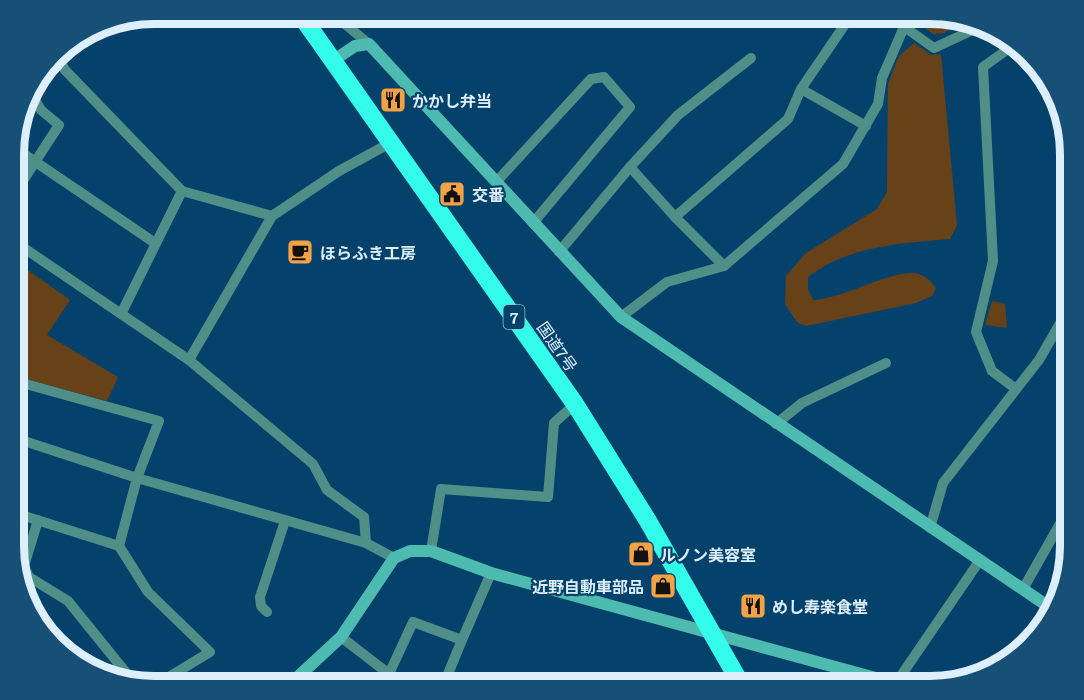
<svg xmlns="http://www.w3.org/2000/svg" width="1084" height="700" viewBox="0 0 1084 700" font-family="Literata,'Noto Sans JP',serif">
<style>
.green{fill:#674219}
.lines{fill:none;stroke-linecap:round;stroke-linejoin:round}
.street{stroke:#4f8f87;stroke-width:10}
.secondary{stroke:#4dbbaf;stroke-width:12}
.highway{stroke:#33fcea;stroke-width:18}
.labels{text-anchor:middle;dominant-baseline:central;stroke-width:4.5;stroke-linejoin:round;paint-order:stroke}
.shield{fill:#05426b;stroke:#9cbad1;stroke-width:1.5}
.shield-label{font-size:15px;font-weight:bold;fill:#ddeefd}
.poi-label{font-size:16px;font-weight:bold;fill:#ddeefd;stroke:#05426b;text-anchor:start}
.street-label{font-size:16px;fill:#ddeefd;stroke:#05426b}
.rim{fill:none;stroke:#ddeefd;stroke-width:8}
</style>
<rect width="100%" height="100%" fill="#05426b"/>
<g class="green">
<polygon points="918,14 930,14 957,22 945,33 933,34 919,23"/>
<path d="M 914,43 L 931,55 L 941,54 L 957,225 L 950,239 C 902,243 847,246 808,277 L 808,289 L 813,300 C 845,298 887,272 913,273 C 924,274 930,280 936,288 L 932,296 L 916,303 L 806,326 L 797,322 L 785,304 L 786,276 L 806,253 L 877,209 L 887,192 L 888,84 L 899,56 Z"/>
<polygon points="15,261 70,300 47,335 118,377 107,401 15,376"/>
<polygon points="992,301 1005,304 1007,328 985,325"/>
</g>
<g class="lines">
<g class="street">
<polyline points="333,14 369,44"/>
<polyline points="886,14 934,48 977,28"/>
<polyline points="1015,44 983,67 993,261 976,332 992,371 1016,389"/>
<polyline points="56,56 65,70 182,191 272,216"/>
<polyline points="1027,57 1055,94"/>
<polyline points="801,89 866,126"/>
<polyline points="1063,120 1070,267"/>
<polyline points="15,148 155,243"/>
<polyline points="630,167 678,115 751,58"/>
<polyline points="498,180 591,79 604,77 630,107 533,223"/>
<polyline points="15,193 59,125 41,110 29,90"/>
<polyline points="675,217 724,266"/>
<polyline points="15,242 189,360 313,464 327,490 364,517 366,543"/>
<polyline points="559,252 630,167 675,217 788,119 801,89 852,14"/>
<polyline points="122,312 182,191"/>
<polyline points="621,317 667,282 724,266 843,164 878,104 882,78 904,27"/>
<polyline points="189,360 272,216 339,171 392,142"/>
<polyline points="15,381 159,421 137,478 119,546"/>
<polyline points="776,424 802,403 886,363"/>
<polyline points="15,438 137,478 366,543 394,558"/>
<polyline points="15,513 119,546 148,592 210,652 154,686"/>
<polyline points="38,520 24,566 29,577 68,601 132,680"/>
<polyline points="930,528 943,483 1039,360 1070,306"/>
<polyline points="431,551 441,489 548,497 554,423 575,404"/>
<polyline points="1023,589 1070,506"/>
<polyline points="267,612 261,606 260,597 285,521"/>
<polyline points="341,637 389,674"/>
<polyline points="462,640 491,573"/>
<polyline points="896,683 980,560"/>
<polyline points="379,686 389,674 413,622 462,640 443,686"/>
</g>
<g class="secondary">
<polyline points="334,60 355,46 369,44 621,317 1052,609"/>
<polyline points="288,686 341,637 394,558 410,551 431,551 491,573 905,686"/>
</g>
<polyline class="highway" points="300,14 575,404 648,521 742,686"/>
</g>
<defs>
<symbol id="restaurant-square" viewBox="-11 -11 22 22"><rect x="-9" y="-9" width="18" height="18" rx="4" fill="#f5a246" stroke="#05426b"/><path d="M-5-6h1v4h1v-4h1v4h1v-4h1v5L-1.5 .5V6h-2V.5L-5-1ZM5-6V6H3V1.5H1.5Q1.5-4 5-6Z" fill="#111"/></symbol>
<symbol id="civic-square" viewBox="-11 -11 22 22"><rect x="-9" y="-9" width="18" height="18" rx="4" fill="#f5a246" stroke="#05426b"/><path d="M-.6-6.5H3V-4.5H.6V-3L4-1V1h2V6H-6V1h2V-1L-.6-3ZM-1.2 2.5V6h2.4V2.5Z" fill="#111"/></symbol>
<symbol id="cafe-square" viewBox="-11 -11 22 22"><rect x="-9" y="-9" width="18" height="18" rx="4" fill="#f5a246" stroke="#05426b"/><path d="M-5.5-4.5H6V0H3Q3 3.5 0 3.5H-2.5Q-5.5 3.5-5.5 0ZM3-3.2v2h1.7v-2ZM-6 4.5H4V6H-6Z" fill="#111"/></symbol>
<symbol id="shop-square" viewBox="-11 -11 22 22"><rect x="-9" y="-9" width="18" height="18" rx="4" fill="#f5a246" stroke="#05426b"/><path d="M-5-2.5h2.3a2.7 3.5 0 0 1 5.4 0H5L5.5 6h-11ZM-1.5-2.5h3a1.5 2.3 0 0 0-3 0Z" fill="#111"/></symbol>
</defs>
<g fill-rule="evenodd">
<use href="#restaurant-square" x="378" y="85" width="30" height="30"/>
<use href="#civic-square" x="437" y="179" width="30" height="30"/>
<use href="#cafe-square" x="285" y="237" width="30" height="30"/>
<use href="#shop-square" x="626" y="539" width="30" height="30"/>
<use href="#shop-square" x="648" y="571" width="30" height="30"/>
<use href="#restaurant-square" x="738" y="591" width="30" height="30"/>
</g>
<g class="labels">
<rect class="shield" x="503.5" y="305" width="21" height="24" rx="4.5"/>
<g class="shield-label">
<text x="514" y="317">7</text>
</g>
<g class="poi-label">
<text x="412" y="100">かかし弁当</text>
<text x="472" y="194">交番</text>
<text x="320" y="252">ほらふき工房</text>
<text x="660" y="554">ルノン美容室</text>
<text x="644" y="586" text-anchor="end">近野自動車部品</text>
<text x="772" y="606">めし寿楽食堂</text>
</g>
<g class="street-label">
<text transform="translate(558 346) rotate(55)">国道7号</text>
</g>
</g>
<path d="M0 0H1084V700H0ZM154 24H930A130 130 0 0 1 1060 154V546A130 130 0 0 1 930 676H154A130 130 0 0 1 24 546V154A130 130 0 0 1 154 24Z" fill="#165077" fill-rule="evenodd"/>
<path class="rim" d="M154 24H930A130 130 0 0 1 1060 154V546A130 130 0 0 1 930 676H154A130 130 0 0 1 24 546V154A130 130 0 0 1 154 24Z"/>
</svg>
